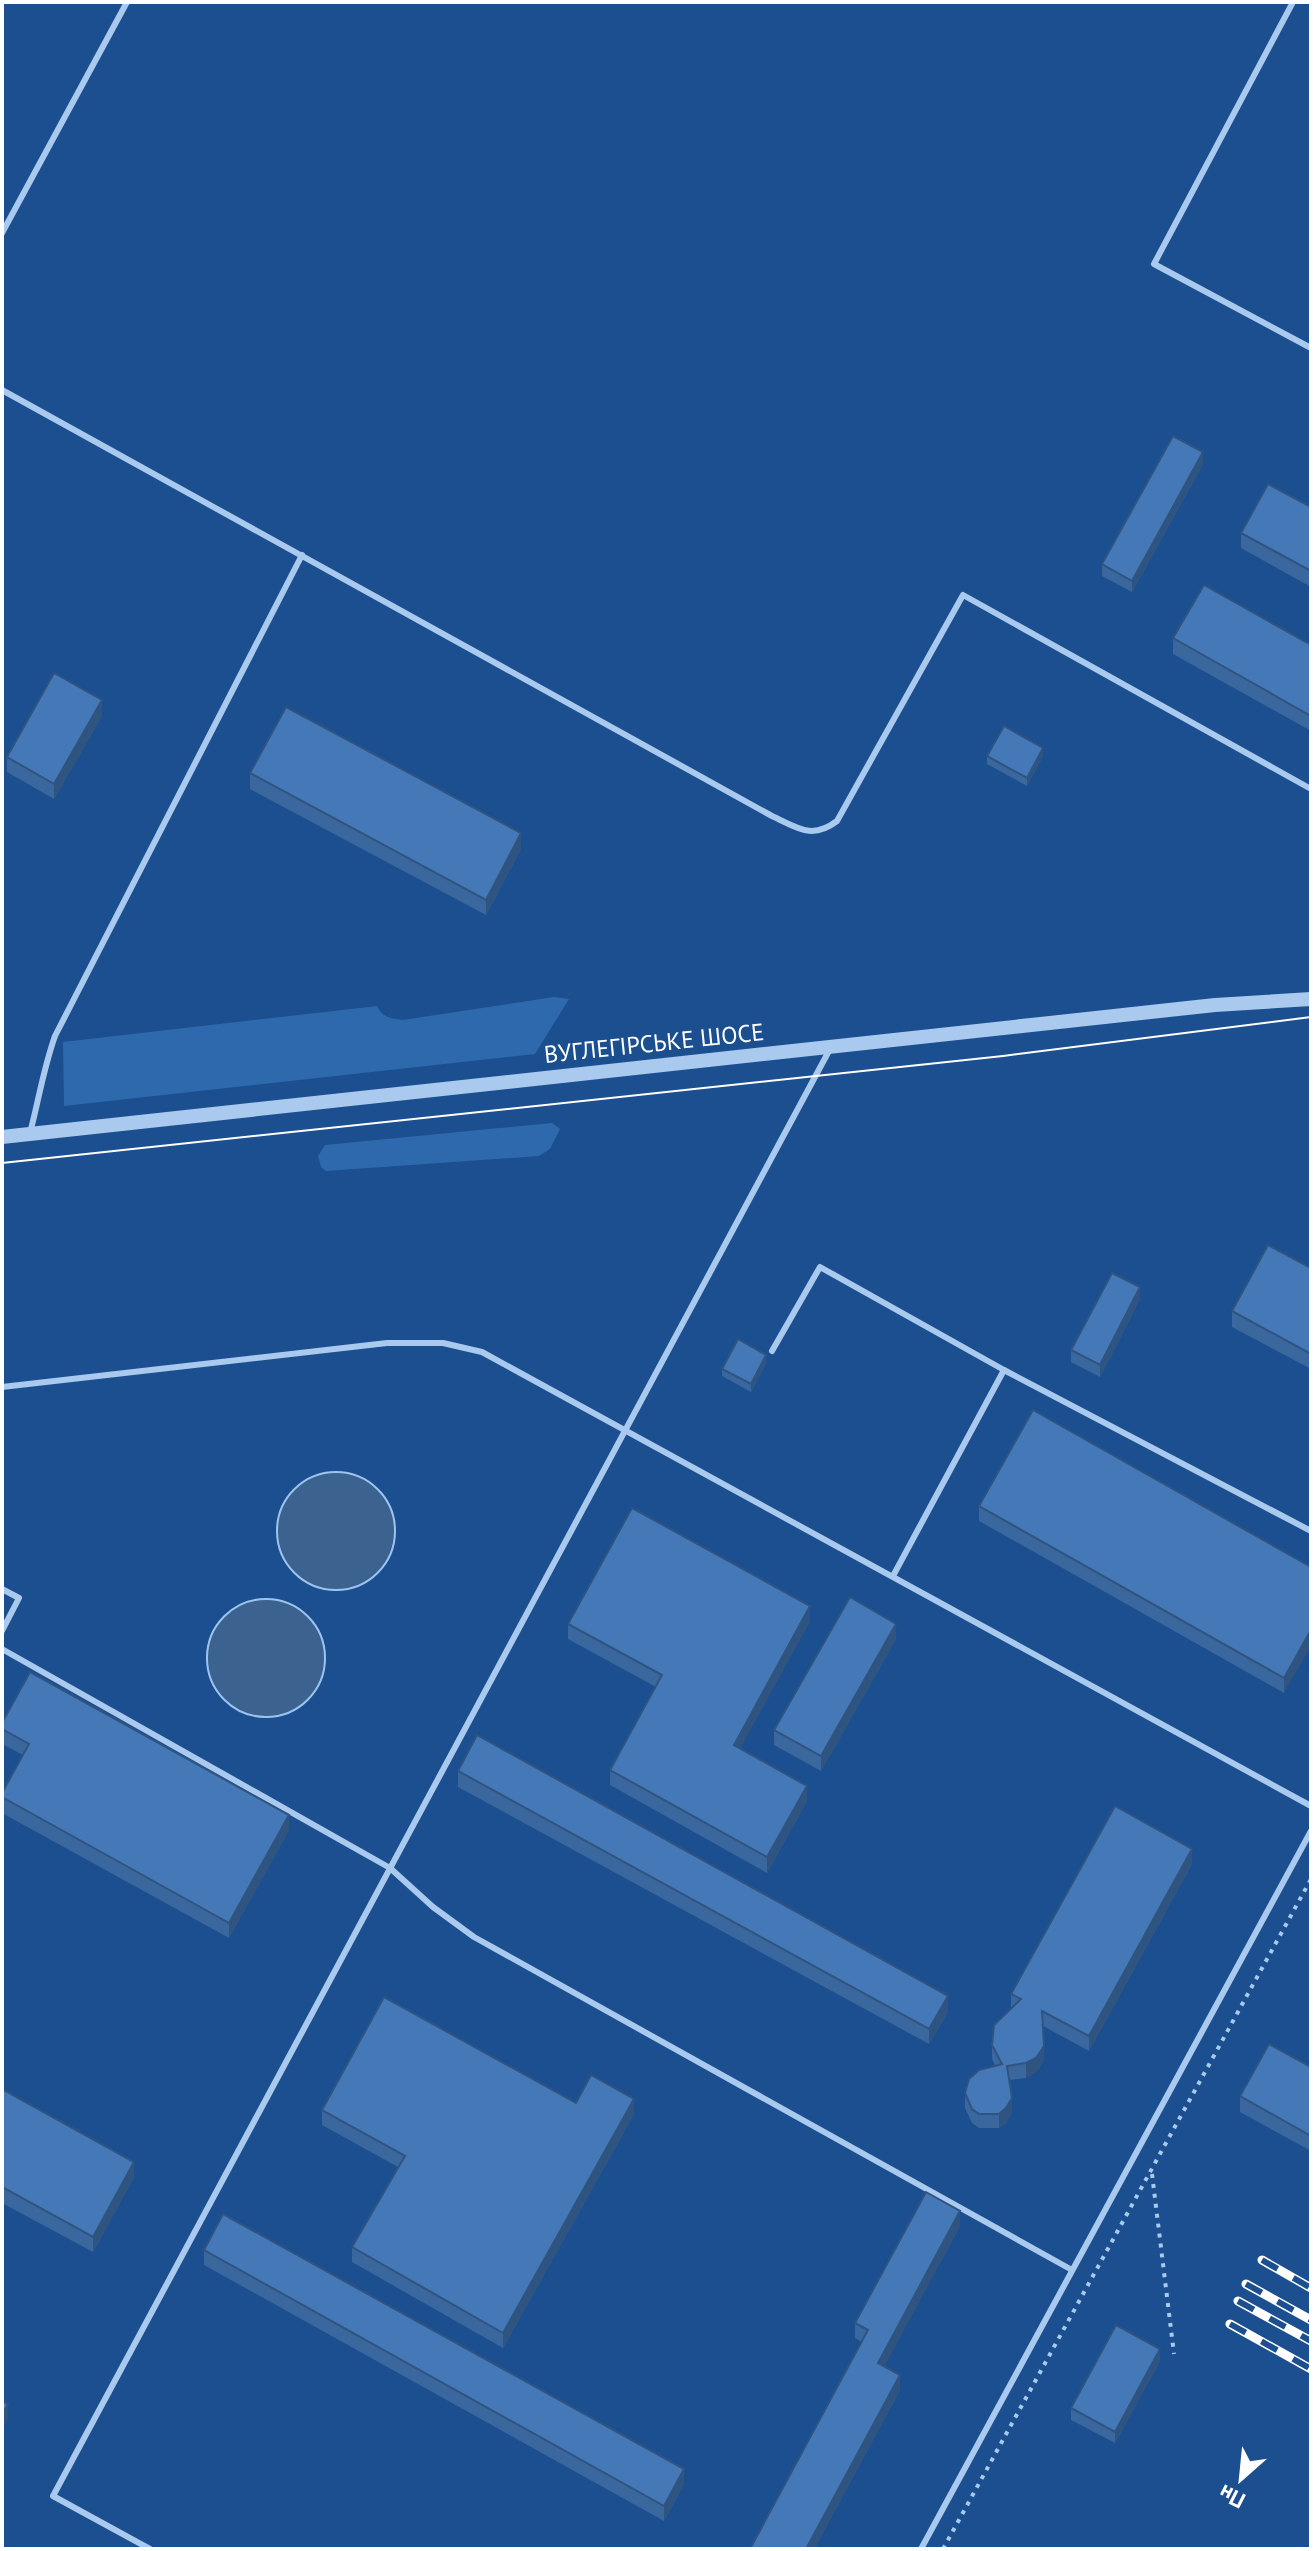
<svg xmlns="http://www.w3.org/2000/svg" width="1313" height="2551" viewBox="0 0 1313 2551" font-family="'PT Sans',sans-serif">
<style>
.green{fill:#2e69ad}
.water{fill:#3c6290;stroke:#9cc4f0;stroke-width:2}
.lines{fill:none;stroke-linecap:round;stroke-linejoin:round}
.path{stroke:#a9c9ee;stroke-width:4;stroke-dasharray:4 6;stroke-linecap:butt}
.service{stroke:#a9c9ee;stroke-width:6}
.tertiary{stroke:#a9c9ee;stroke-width:14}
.tram{stroke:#fff;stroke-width:2}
.rail-casing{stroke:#fff;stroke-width:9}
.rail{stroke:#1b4f8f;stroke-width:6;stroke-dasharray:18;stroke-linecap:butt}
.wall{fill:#3a679d}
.shaded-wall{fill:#305480}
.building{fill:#4478b7;stroke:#305480;stroke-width:2}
.labels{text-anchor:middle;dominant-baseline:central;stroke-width:8;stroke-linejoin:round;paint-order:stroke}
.street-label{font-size:24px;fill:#fff;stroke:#1b4f8f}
</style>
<rect width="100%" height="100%" fill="#1b4f8f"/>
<g class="green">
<path d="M 554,997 L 569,999 L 535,1054 L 64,1106 L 63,1042 L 377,1006 C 383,1018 390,1018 403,1020 Z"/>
<polygon points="552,1123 560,1129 550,1149 539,1156 326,1171 321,1167 318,1156 325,1145"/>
</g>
<g class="water">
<circle cx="336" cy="1531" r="59"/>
<circle cx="266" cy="1658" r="59"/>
</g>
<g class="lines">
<g class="path">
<polyline points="1152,2174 1174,2354"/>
<polyline points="943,2549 1311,1879"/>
</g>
<g class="service">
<polyline points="1293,2 1154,264 1311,348"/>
<polyline points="2,233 127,2"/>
<path d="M 2,390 L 772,816 C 798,828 812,840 837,821 L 963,595 L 1311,789"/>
<path d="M 30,1133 C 39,1099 43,1070 55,1036 L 302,555"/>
<polyline points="772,1351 820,1267 1004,1370 1311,1531"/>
<polyline points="2,1387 387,1343 443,1343 482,1352 1311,1806"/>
<polyline points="893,1576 1004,1370"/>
<polyline points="2,1589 19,1598 2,1631"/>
<polyline points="2,1649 390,1868 433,1907 474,1937 1072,2270"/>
<polyline points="150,2549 53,2496 830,1049"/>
<polyline points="921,2549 1311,1831"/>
</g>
<polyline class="tertiary" points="2,1137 1215,1005 1311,999"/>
<polyline class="tram" points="2,1163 1003,1056 1311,1017"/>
<defs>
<g id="rail">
<polyline points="1262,2260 1311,2288"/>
<polyline points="1246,2284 1311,2320"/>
<polyline points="1238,2301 1311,2341"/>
<polyline points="1230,2324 1311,2369"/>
</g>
</defs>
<use href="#rail" class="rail-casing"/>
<use href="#rail" class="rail"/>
</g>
<g class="wall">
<polygon points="1203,464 1132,592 1102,576 1102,564"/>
<polygon points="1311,507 1311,587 1241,548 1241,533"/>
<polygon points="1173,638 1311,645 1311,731 1173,654"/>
<polygon points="102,716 54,799 7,772 7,757"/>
<polygon points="987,756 1043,756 1027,786 987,764"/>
<polygon points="250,773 521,849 486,915 250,789"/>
<polygon points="1311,1268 1311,1369 1232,1327 1232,1311"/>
<polygon points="1140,1299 1100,1377 1071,1362 1071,1350"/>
<polygon points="766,1363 751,1392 722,1376 722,1369"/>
<polygon points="979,1506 1311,1567 1284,1693 979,1521"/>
<polygon points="810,1621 740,1748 807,1801 767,1873 610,1785 610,1770 656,1687 568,1639 568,1624"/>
<polygon points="896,1639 821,1771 774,1745 774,1730"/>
<polygon points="2,1723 289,1830 229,1938 2,1813 2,1793 23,1755 2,1744"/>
<polygon points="458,1771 948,2012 929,2044 458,1787"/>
<polygon points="1192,1864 1089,2051 1043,2026 1044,2061 1036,2072 1026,2078 1009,2080 1012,2112 1006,2123 999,2128 979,2128 972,2123 965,2108 965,2093 995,2066 992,2059 992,2045 1011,2008 1011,1994"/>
<polygon points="1311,2067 1311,2151 1240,2112 1240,2096"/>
<polygon points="2,2089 134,2177 93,2252 2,2203"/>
<polygon points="576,2103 634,2114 503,2348 352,2262 352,2247 398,2167 322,2125 322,2110"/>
<polygon points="960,2226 884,2366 900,2390 814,2549 750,2549 862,2342 855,2338 855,2323"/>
<polygon points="204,2250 684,2484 664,2521 204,2265"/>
<polygon points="1160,2361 1115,2443 1071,2420 1071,2408"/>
</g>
<g class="shaded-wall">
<polygon points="1203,452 1203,464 1132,592 1132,581"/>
<polygon points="102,700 102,716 54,799 54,784"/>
<polygon points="1043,748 1043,756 1027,786 1027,778"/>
<polygon points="521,833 521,849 486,915 486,900"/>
<polygon points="1140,1287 1140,1299 1100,1377 1100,1365"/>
<polygon points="766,1355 766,1363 751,1392 751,1384"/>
<polygon points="810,1606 810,1621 734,1760 734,1745"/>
<polygon points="896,1624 896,1639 821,1771 821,1756"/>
<polygon points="1311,1630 1311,1646 1284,1693 1284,1678"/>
<polygon points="807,1786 807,1801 767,1873 767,1857"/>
<polygon points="289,1815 289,1830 229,1938 229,1923"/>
<polygon points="1192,1849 1192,1864 1089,2051 1089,2036"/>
<polygon points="948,1996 948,2012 929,2044 929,2029"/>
<polygon points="1044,2046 1044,2061 1036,2072 1026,2078 1026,2063"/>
<polygon points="1012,2098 1012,2112 1006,2123 999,2128 999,2114"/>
<polygon points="634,2099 634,2114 503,2348 503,2333"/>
<polygon points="134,2162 134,2177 93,2252 93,2237"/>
<polygon points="960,2211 960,2226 878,2378 878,2363"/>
<polygon points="1160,2349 1160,2361 1115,2443 1115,2432"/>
<polygon points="900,2375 900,2390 814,2549 806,2549"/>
<polygon points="8,2404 8,2419 2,2430 2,2415"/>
<polygon points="684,2469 684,2484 664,2521 664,2506"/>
</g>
<g class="building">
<polygon points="1173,436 1203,452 1132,581 1102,564"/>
<polygon points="1268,484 1311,507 1311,571 1241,533"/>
<polygon points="1204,585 1311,645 1311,716 1173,638"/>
<polygon points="54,673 102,700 54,784 7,757"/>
<polygon points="286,707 521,833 486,900 250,773"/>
<polygon points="1004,726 1043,748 1027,778 987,756"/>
<polygon points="1268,1245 1311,1268 1311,1354 1232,1311"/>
<polygon points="1112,1273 1140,1287 1100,1365 1071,1350"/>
<polygon points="738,1339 766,1355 751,1384 722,1369"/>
<polygon points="1033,1410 1311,1567 1311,1630 1284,1678 979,1506"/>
<polygon points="632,1508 810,1606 734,1745 807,1786 767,1857 610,1770 662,1675 568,1624"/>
<polygon points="850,1597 896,1624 821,1756 774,1730"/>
<polygon points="30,1672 289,1815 229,1923 2,1797 2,1793 29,1744 2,1729 2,1723"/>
<polygon points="477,1735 948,1996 929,2029 458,1771"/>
<polygon points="1115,1806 1192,1849 1089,2036 1042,2011 1044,2046 1036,2058 1026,2063 1007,2066 1012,2098 1006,2108 999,2114 979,2114 972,2109 965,2093 969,2079 979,2070 1002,2064 992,2045 994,2025 1021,1999 1011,1994"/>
<polygon points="384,1997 576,2103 591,2075 634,2099 503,2333 352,2247 405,2156 322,2110"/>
<polygon points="1269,2044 1311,2067 1311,2136 1240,2096"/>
<polygon points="2,2089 134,2162 93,2237 2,2187"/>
<polygon points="926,2192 960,2211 878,2363 900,2375 806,2549 750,2549 868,2330 855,2323"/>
<polygon points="223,2214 684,2469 664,2506 204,2250"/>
<polygon points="1116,2325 1160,2349 1115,2432 1071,2408"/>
<polygon points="2,2401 8,2404 2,2415"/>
</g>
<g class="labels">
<g class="street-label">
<text transform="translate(654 1043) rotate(-6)">ВУГЛЕГІРСЬКЕ ШОСЕ</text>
</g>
</g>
<rect width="1313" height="2551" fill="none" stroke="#ffffff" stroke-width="8"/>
<g transform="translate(1241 2479) rotate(207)" stroke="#1b4f8f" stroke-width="6" paint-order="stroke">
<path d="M0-6L14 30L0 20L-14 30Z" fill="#ffffff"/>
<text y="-12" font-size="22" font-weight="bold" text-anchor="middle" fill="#ffffff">Пн</text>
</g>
</svg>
